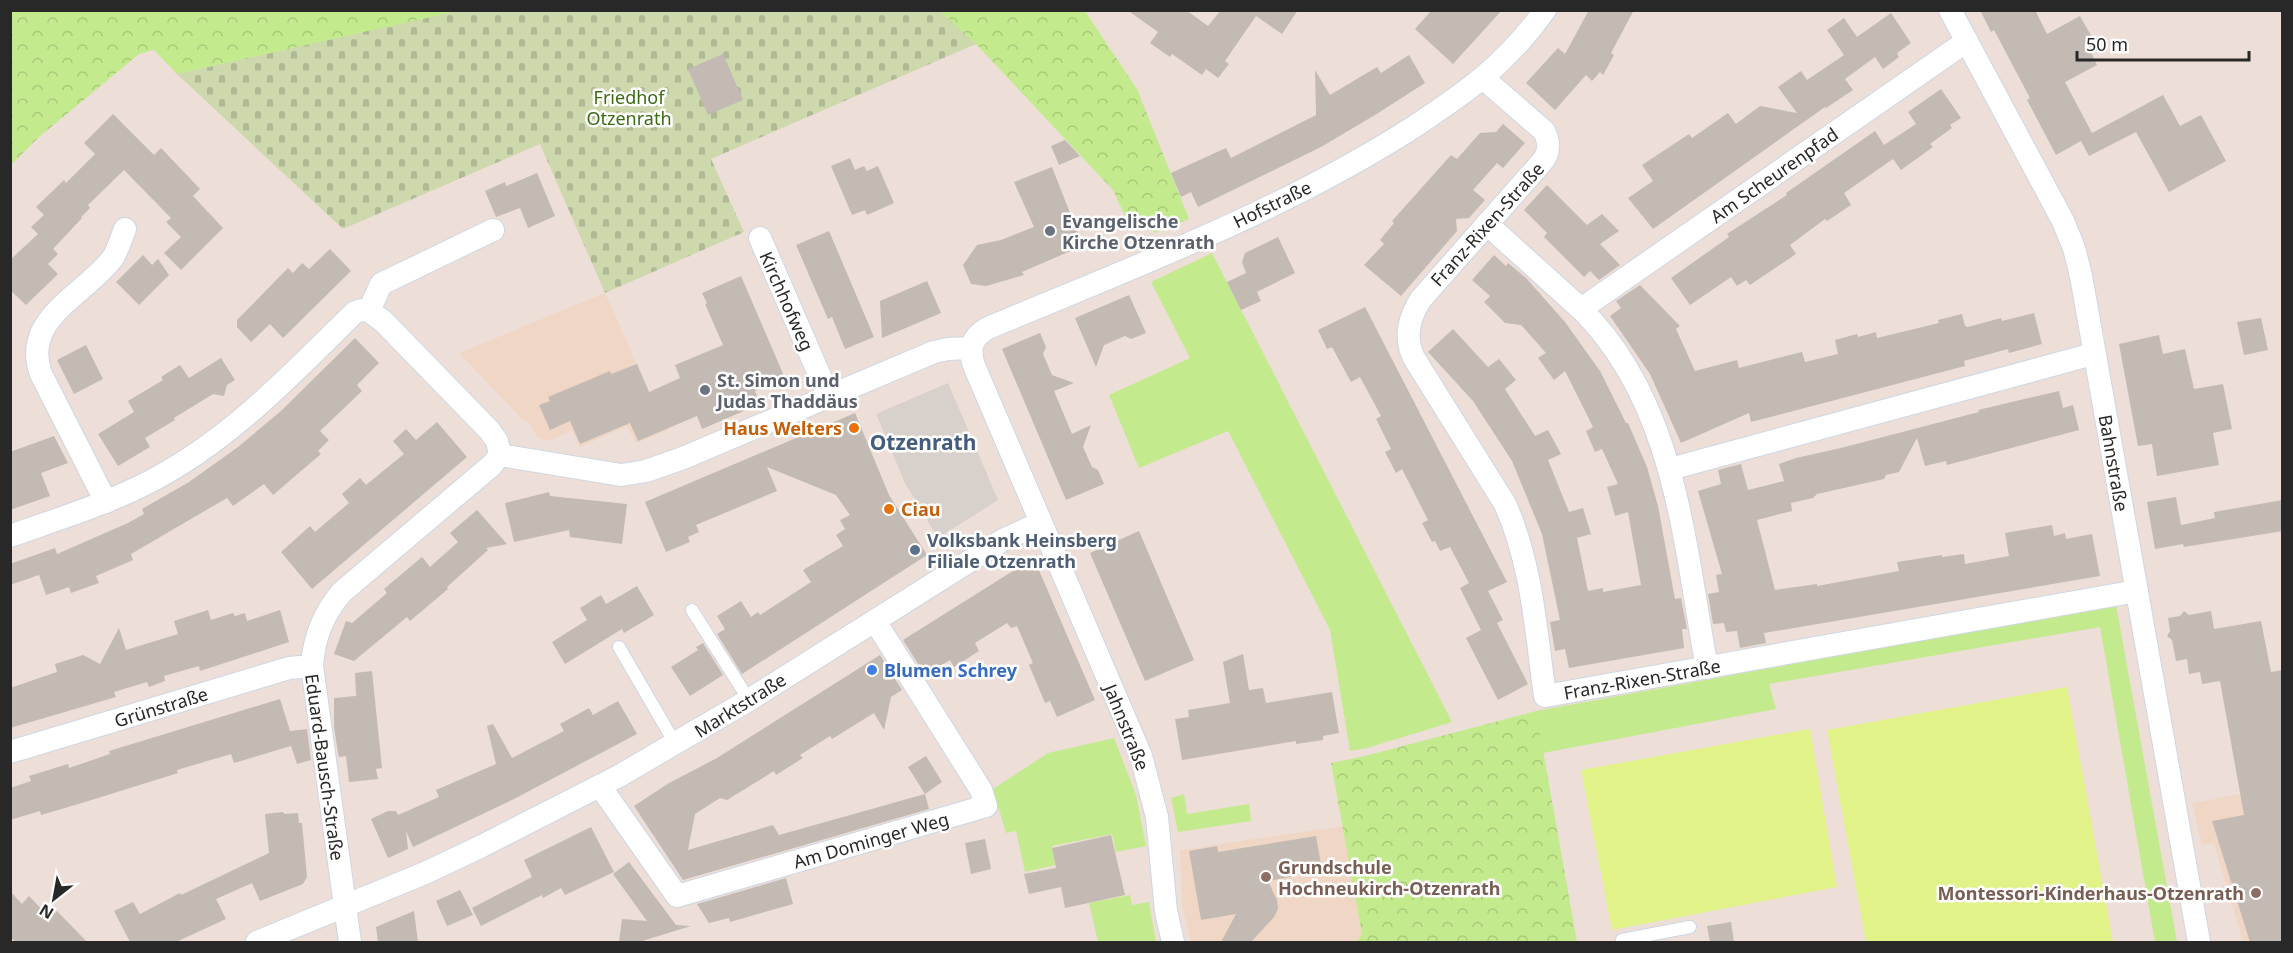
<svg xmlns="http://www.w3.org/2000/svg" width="2293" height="953" viewBox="0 0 2293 953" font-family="'Noto Sans',sans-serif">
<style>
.education{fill:#f0d7c5}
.grass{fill:#c4ea8e}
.cemetery{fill:url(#cemetery-stones)}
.park{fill:url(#park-crowns)}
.pitch{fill:#e0f288}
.plaza{fill:#d7d0cb}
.building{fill:#c3bab4}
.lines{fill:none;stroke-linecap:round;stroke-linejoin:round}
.lane-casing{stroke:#cdd7e3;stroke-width:14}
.street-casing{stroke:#cdd7e3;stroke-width:24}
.lane{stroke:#fff;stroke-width:12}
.street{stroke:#fff;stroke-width:22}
.worship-dot{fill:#6b7280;stroke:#fff;stroke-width:2}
.food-dot{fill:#e8710a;stroke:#fff;stroke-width:2}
.service-dot{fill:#5c6f8a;stroke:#fff;stroke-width:2}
.shop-dot{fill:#3f7fe0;stroke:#fff;stroke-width:2}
.education-dot{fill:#8d6e63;stroke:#fff;stroke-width:2}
.labels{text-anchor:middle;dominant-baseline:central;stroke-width:5;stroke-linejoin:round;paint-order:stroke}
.park-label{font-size:18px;fill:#3b6b12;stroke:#fff}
.street-label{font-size:18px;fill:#282828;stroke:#fff}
.worship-label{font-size:18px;font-weight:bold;fill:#5b616d;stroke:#fff;text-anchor:start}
.food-label{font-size:18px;font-weight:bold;fill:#c56008;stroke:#fff;text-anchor:end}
.service-label{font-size:18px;font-weight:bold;fill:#4e5e75;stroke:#fff;text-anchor:start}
.shop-label{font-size:18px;font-weight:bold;fill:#366cbe;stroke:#fff;text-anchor:start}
.education-label{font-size:18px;font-weight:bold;fill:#785e54;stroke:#fff;text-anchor:start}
.quarter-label{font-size:21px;font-weight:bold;fill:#445c7d;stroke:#fff}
</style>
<defs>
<pattern id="cemetery-stones" width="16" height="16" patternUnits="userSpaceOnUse" patternTransform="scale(1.5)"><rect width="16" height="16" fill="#cdd8ad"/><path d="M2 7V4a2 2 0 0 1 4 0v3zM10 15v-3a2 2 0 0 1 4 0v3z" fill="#b0b995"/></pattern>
<pattern id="park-crowns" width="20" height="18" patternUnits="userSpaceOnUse" patternTransform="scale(1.5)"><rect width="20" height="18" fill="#c4ea8e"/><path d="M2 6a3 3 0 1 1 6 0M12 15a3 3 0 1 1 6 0" fill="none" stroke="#a8c97a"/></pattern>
</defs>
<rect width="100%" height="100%" fill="#edded8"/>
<g class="education">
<polygon points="605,293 667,431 636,443 627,426 580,447 572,430 548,441 538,438 530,424 521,418 459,353"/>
<polygon points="2282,787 2282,942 2243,942 2214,843 2202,845 2192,803"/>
<polygon points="1343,826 1362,934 1357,942 1191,942 1182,904 1180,850"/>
</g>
<g class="grass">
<polygon points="1212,253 1452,722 1367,748 1350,751 1330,630 1228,431 1139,468 1109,395 1190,358 1151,282"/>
<polygon points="2116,605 2177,942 2155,942 2100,627 1769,684 1776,709 1543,753 1536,711"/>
<polygon points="1114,738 1136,795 1146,846 1116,852 1112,834 1052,846 1055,865 1025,872 1016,831 1006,833 993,789 1048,753"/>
<polygon points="1184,794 1187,814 1249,804 1251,821 1178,832 1171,798"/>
<polygon points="1130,895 1132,905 1149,902 1156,942 1098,942 1089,903"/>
</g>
<polygon class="cemetery" points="458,10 940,11 976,44 711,159 744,232 605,293 540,144 343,229 177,74"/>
<g class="park">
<polygon points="11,10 458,10 458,11 177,74 154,50 139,54 39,137 11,165"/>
<polygon points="940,11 1085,11 1137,89 1189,219 1154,233 1148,223 1131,229 1113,190 976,44"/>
<polygon points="1536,711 1577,942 1357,942 1362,934 1331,763 1365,756"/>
</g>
<g class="pitch">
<polygon points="2067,687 2113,942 1866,942 1827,730"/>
<polygon points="1810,729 1837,887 1612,930 1581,770"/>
</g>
<polygon class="plaza" points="948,383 998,500 938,538 905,483 876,414"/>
<g class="building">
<polygon points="1127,10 1186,10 1208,26 1221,10 1298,10 1282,34 1256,16 1225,61 1229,64 1218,78 1206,69 1202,75 1172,54 1170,57 1150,43 1158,32"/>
<polygon points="1432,10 1502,10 1453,64 1415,29"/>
<polygon points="1589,10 1634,10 1611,53 1614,55 1603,75 1600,72 1592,81 1586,75 1555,110 1526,83 1558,48 1565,54"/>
<polygon points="1980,10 2035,10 2047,34 2080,16 2097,46 2090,50 2097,65 2065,82 2092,133 2163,95 2180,126 2201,115 2226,161 2169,192 2136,132 2089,156 2081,141 2056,155 2027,100 2030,98 1994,30 1991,32"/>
<polygon points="1891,13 1911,43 1897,53 1899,57 1883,69 1875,57 1845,79 1853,90 1826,108 1825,107 1653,229 1628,198 1653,181 1642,165 1689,134 1692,138 1728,113 1736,124 1760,106 1797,113 1778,87 1801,71 1807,80 1844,55 1827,30 1844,18 1857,37"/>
<polygon points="723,54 743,100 708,115 688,69"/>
<polygon points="1409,55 1425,83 1375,115 1321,147 1198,207 1191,192 1181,197 1171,173 1226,148 1231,158 1316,115 1315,70 1330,95 1377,67 1381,73"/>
<polygon points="1941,89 1961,118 1950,125 1952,128 1930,144 1933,147 1901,170 1893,159 1844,193 1851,205 1827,221 1825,219 1790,245 1796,254 1750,285 1746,280 1737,286 1731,277 1690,305 1671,278 1729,237 1727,234 1787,195 1786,193 1875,131 1884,145 1916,124 1908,112"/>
<polygon points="113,114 154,155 161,148 200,189 193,196 223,228 181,270 164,253 181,237 166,222 171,218 124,170 88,205 90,208 81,217 82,218 53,249 58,254 48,264 58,274 26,305 10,290 10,260 38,234 31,227 44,215 36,207 64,180 66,183 95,154 84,143"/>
<polygon points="1503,124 1525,143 1503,168 1497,163 1473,190 1485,200 1469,218 1456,219 1457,231 1401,296 1364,265 1384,244 1380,240 1394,223 1392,221 1451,155 1457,159 1480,133 1496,132"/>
<polygon points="1065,140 1080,156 1059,165 1051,146"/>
<polygon points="850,158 855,170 864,166 867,171 878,166 894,203 867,215 865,210 852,215 831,166"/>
<polygon points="1052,167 1079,236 1073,250 1022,272 1024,275 986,286 971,284 963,265 977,245 1001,240 1034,227 1014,182"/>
<polygon points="537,173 555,216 528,228 520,208 496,217 485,191 505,182 506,186"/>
<polygon points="1547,185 1587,225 1602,214 1619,231 1600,244 1620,265 1599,280 1590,271 1584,277 1544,237 1547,233 1524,210"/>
<polygon points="829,231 874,337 845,349 832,317 828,319 796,245"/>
<polygon points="1278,237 1295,273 1257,292 1261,301 1241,310 1227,282 1246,273 1242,262 1245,253"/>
<polygon points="330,249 351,271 283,338 270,324 251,342 237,327 237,320 288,268 293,273 302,263 309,269"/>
<polygon points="143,255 152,265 158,259 169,275 139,305 116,282"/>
<polygon points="1494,255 1506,266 1508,263 1526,278 1565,322 1600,371 1626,423 1628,423 1647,467 1658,506 1675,599 1681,598 1687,629 1682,629 1684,648 1569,668 1565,649 1555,651 1550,622 1560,620 1542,534 1512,461 1473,401 1428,352 1453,329 1488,367 1499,359 1516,380 1505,389 1535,436 1548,430 1554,441 1561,454 1548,460 1569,512 1583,508 1591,534 1577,538 1588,591 1603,588 1603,592 1641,585 1628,512 1615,516 1607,487 1618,484 1602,449 1595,452 1586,431 1593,427 1565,371 1554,380 1538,358 1546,353 1521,325 1505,323 1484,302 1490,296 1472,280"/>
<polygon points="741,276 784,376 771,382 772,384 755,391 760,404 702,429 697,416 638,441 630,423 580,444 570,421 550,430 539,405 550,401 548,397 610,371 611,374 637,364 649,392 680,378 675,365 723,345 705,304 707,303 702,293"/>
<polygon points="927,281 941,313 882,338 880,301"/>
<polygon points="1640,285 1680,326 1676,329 1695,371 1737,360 1739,368 1802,352 1805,362 1838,354 1835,340 1857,334 1858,337 1876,332 1877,338 1939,323 1938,320 1962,314 1965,326 1968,327 2001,318 2002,321 2034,313 2042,344 2009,353 2008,349 1964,361 1965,366 1751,422 1749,413 1681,443 1650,374 1610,316 1621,308 1616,301"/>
<polygon points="1129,295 1146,333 1131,339 1125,336 1104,345 1096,367 1075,318"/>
<polygon points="1365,307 1507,582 1488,591 1503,620 1497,623 1528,684 1498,700 1466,638 1481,630 1460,588 1469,583 1450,547 1440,551 1435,541 1432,542 1422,523 1428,520 1402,469 1396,473 1385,452 1391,449 1376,419 1381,416 1360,377 1351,382 1332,347 1327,349 1318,330"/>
<polygon points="2261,318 2268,350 2244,355 2237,322"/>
<polygon points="1040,333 1046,347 1043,354 1052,375 1074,383 1054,391 1072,434 1091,425 1083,447 1092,467 1098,470 1104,484 1066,500 1002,349"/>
<polygon points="2159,335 2163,354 2185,349 2194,389 2223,384 2232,429 2213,433 2219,465 2157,476 2152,444 2138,446 2119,344"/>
<polygon points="355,338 379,363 357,385 362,391 320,431 329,440 318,451 321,454 273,495 264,484 233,506 227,498 131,554 133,560 96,576 99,583 71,593 69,587 46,595 39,575 10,585 10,564 55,548 57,554 128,523 144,514 142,509 189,482 238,447 281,411"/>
<polygon points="86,345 103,379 74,394 57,360"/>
<polygon points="221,358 235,380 227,385 224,396 213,394 174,418 175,420 145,438 150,447 118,466 98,434 134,412 128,401 163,380 161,377 180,365 189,378"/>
<polygon points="2059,391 2063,408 2073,405 2079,430 1947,465 1946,461 1925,466 1917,438 1899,472 1886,475 1884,479 1817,494 1813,498 1791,503 1792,511 1757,520 1775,590 1817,584 1817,586 1899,571 1897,562 1942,555 1942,557 1964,554 1965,564 2009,556 2005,533 2052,525 2054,536 2065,533 2066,539 2092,534 2100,576 1764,633 1766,643 1740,648 1737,631 1726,632 1724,623 1713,624 1708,594 1719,592 1716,575 1722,574 1698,491 1721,484 1718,470 1741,464 1748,490 1784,481 1779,464 1796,458 1841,448 1979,412 1978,410"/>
<polygon points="855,413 889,495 927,555 742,674 717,634 725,629 717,616 741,601 751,617 758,612 760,615 811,582 803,570 843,546 836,535 845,529 840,520 850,515 836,495 767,467 777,491 696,525 699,532 688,537 690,542 666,552 645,502"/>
<polygon points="437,422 467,457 312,589 281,552 310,526 315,532 349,503 342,494 360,478 366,485 404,454 393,441 406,429 416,440"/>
<polygon points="54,436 68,463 41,473 50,496 10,510 10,452"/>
<polygon points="549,492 550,496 627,504 622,544 570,537 569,530 514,542 505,503"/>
<polygon points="2176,497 2181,525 2215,518 2214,512 2283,500 2283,531 2184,547 2183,544 2155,549 2147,502"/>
<polygon points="477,510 507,544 486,548 488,550 447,587 448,589 410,621 407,617 354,661 334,654 346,621 352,623 387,593 384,589 422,557 430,567 458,542 450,533"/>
<polygon points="1139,531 1194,660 1145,681 1090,553"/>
<polygon points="1024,564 1038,568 1095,700 1057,717 1050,701 1045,703 1029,665 1033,663 1017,626 1011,628 1007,623 975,643 979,651 954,667 950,660 925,675 903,640"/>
<polygon points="637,586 654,615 624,633 622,629 565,664 552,642 587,620 580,608 601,595 606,604"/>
<polygon points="208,610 211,620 233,613 235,616 245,613 247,621 280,610 289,642 200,671 199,666 164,676 165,681 149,687 147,682 114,692 116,697 10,728 10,688 57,672 55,664 83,655 100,664 119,628 126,650 178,634 174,621"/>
<polygon points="2184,611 2189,615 2211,611 2214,629 2261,621 2271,672 2283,670 2283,942 2250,942 2212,821 2244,815 2220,681 2202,684 2200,672 2189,674 2187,659 2176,661 2172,640 2167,636 2170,631 2168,618 2180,616"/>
<polygon points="703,643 723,675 690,696 671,667 698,650 696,647"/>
<polygon points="1243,654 1249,690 1263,688 1266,703 1332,692 1339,733 1323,736 1323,740 1296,744 1296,741 1182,760 1175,719 1189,717 1188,710 1230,703 1223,662"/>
<polygon points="880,655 902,690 891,697 884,730 874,713 832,739 830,736 800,755 803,758 776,775 774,771 727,800 720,798 695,814 688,850 773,825 779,835 925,794 929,809 683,880 634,806 669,783 717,758"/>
<polygon points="372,671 382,768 376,769 378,779 349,782 346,756 339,757 338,753 334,727 334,698 356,696 355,673"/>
<polygon points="280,699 290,731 307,729 311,760 297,764 291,746 234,763 231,754 177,770 178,773 85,802 41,815 40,811 10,820 10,788 31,781 29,776 68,764 69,768 110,754 109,751"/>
<polygon points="618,701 637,734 514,799 413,847 406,831 408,849 388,858 371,819 388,811 396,811 398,815 439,797 436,790 496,764 487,726 493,724 512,758 564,731 560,724 589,708 593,715"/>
<polygon points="926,756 942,782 925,794 908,767"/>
<polygon points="283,812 284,814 298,813 299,823 302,823 307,877 303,884 260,901 252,883 216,899 226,919 176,942 130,942 114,911 133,902 140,914 180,893 181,895 269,853 265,814"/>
<polygon points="591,827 614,872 565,895 561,888 543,898 542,895 481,926 472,908 532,877 524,860"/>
<polygon points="1111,835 1125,895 1065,908 1061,887 1029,894 1024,874 1056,868 1052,848"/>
<polygon points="1316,836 1321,864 1294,869 1295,876 1268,881 1277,900 1278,909 1274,917 1251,942 1221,942 1236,914 1201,920 1189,851 1217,846 1218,852"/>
<polygon points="985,839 991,869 971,874 965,843"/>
<polygon points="629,862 676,925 691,926 639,942 619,942 622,919 647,921 613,874"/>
<polygon points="786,878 793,904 730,922 729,918 709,923 697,904"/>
<polygon points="460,890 473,915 447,926 436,901"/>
<polygon points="10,891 22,904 29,896 50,918 57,911 87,942 16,942 10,937"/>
<polygon points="414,911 418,942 378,942 376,927"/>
<polygon points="1731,922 1734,942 1710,942 1707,926"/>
</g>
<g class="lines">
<defs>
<g id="lane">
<polyline points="692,610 749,700"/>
<polyline points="619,647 676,745"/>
<polyline points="1622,942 1622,940 1690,927"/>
</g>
<g id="street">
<polyline points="1950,10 2063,221 2074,248 2081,276 2199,942"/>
<path d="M 1484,79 L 1544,131 C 1550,143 1550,153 1541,163 L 1421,299 C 1409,317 1404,338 1414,358 L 1505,504 C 1532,564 1536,631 1545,696 L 2137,591"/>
<polyline points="1487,224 1581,309 1967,41"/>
<polyline points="760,238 829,397"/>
<path d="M 1581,309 C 1676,403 1684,544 1707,668"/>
<polyline points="369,311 383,321 489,430 497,441 500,455"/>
<polyline points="369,311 381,284 493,230"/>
<polyline points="500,455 621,475 646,471 683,458 934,352 948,349 971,348"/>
<polyline points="1670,469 2093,354"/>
<path d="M 106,502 L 41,374 C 21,319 83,296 112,259 C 118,251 121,238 125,229"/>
<path d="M 10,536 C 58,519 107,504 151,481 C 230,440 292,374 355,312 L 362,310 L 369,311"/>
<polyline points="10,752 289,668 312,666"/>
<polyline points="600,786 677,896 986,806 981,790 875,621"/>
<polyline points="257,942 425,873 482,846 619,776 749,700 1003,540 1040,523"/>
<path d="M 350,942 L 312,666 C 314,637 323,614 342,592 L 492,465 L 500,455"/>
<path d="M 1173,942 L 1166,911 L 1157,817 L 1141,756 L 975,368 C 968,351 971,337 988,328 C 1131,268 1278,213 1409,130 C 1464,94 1506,65 1545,10"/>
</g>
</defs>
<use href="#lane" class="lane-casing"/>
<use href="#street" class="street-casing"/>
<use href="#lane" class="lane"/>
<use href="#street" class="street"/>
</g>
<g class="worship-dot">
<circle cx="1050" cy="231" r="6"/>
<circle cx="705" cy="390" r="6"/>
</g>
<g class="food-dot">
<circle cx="854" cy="428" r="6"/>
<circle cx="889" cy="509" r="6"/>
</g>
<circle class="service-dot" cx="915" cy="550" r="6"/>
<circle class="shop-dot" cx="872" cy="670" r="6"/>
<g class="education-dot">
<circle cx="1266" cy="877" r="6"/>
<circle cx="2256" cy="893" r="6"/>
</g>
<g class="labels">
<g class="park-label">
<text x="629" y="97">Friedhof<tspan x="629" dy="21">Otzenrath</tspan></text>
</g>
<g class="street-label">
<text transform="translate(1774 175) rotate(-35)">Am Scheurenpfad</text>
<text transform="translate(1272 204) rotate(-26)">Hofstraße</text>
<text transform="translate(1487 224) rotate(-48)">Franz-Rixen-Straße</text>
<text transform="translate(787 301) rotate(66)">Kirchhofweg</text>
<text transform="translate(2114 463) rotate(80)">Bahnstraße</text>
<text transform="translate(1642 679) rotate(-10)">Franz-Rixen-Straße</text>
<text transform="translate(740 705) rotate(-32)">Marktstraße</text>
<text transform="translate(161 707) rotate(-17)">Grünstraße</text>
<text transform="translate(1127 727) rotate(68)">Jahnstraße</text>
<text transform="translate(325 767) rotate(82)">Eduard-Bausch-Straße</text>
<text transform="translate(871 840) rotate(-16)">Am Dominger Weg</text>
</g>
<g class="worship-label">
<text x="1062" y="221">Evangelische<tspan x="1062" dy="21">Kirche Otzenrath</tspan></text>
<text x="717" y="380">St. Simon und<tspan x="717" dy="21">Judas Thaddäus</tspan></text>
</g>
<g class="food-label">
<text x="842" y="428">Haus Welters</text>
<text x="901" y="509" text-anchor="start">Ciau</text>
</g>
<g class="service-label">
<text x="927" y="540">Volksbank Heinsberg<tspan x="927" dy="21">Filiale Otzenrath</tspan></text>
</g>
<g class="shop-label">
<text x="884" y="670">Blumen Schrey</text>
</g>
<g class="education-label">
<text x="1278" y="867">Grundschule<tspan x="1278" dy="21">Hochneukirch-Otzenrath</tspan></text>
<text x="2244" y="893" text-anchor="end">Montessori-Kinderhaus-Otzenrath</text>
</g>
<g class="quarter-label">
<text x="923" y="442">Otzenrath</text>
</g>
</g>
<rect width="2293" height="953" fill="none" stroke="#282828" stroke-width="24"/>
<g transform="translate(54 899) rotate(211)" stroke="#ffffff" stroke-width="4.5" paint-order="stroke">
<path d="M0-4.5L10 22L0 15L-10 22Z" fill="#282828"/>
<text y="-9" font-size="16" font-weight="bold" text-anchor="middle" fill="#282828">N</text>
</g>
<path d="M2077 51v9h172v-9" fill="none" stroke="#282828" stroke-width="3"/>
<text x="2086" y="51" font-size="18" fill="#282828" stroke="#ffffff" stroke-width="4.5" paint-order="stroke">50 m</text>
</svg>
